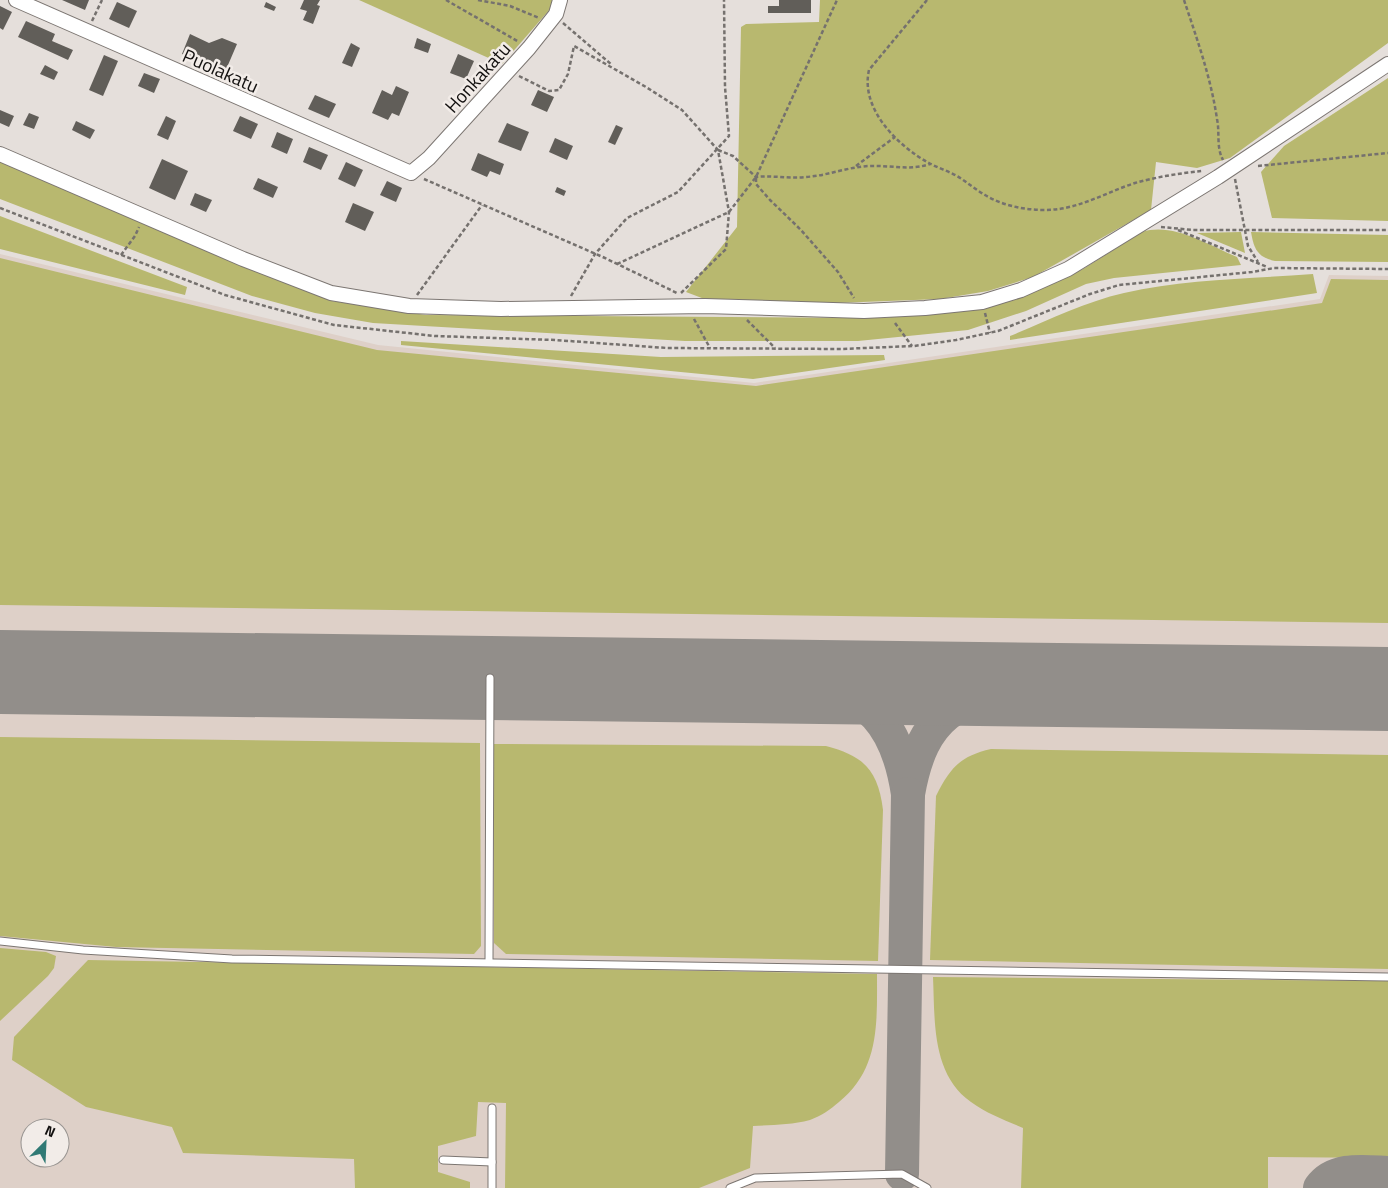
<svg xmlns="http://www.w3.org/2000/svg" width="1388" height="1188" viewBox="0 0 1388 1188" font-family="'Titillium Web',sans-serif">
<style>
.built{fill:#ded0c8;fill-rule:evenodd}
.green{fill:#b8b86f}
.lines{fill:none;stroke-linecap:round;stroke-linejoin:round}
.taxiway{stroke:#928e8a;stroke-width:34}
.runway{stroke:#928e8a;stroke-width:84}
.building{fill:#615e59}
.lane-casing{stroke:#7c7672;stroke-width:9}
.street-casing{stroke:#7c7672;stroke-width:16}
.path{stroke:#75716e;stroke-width:2.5;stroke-dasharray:4 2.5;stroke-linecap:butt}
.lane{stroke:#fff;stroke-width:7}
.street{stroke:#fff;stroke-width:14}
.labels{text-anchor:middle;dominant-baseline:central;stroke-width:5;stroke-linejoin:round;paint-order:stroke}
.street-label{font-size:19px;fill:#12100f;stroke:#f2ece8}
</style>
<rect width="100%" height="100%" fill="#e5dfdb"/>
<path class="built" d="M 0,254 L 378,345 L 754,383 L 1320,299 L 1329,275 L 1388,276 L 1388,1188 L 0,1188 ZM 30,1128 L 60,1128 L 60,1158 L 30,1158 Z"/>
<g class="green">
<polygon points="359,0 553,0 551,8 502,64"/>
<polygon points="820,0 1388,0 1388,43 1230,158 1197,168 1156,162 1151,210 1033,277 988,291 940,299 836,303 715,303 686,292 737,227 741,27 746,24 819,22"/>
<polygon points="1388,78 1388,221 1272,218 1261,172 1284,146"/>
<path d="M 0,160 L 332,301 L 426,315 L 880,318 L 973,310 L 1020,297 L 1083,269 L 1142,232 C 1173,222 1208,245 1237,257 L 1241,265 L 1114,278 L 1086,284 L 1026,311 L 968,330 L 858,341 L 685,341 L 373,323 L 315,313 L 252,296 L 0,199 Z"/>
<polygon points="0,216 187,287 185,295 0,249"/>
<polygon points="1241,232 1245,253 1197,233"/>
<path d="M 1251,232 L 1388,235 L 1388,262 L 1275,261 C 1257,257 1254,249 1251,232 Z"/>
<polygon points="0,258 377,350 756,386 1322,303 1331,279 1388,280 1388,623 0,605"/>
<path d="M 1313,274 L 1317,293 L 1010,340 L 1010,336 C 1047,321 1084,302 1124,293 C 1185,279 1250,279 1313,274 Z"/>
<polygon points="401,341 661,357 884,355 885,360 753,379 401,345"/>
<polygon points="0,737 480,743 481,946 474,954 116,947 0,936"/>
<path d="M 494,744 L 826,746 C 864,756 878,770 883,810 L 878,961 L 506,954 L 494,943 Z"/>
<path d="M 991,749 L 1388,755 L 1388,969 L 930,960 L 936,796 C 950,768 960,756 991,749 Z"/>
<polygon points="0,948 46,952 56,956 54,968 48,976 0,1021"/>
<path d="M 88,960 L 877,974 C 877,1022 880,1069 839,1102 C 831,1109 821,1116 810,1120 C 791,1125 772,1125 753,1126 L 750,1168 L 699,1188 L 505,1188 L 506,1103 L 478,1102 L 476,1136 L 438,1146 L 438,1172 L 470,1182 L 470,1188 L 355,1188 L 354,1159 L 183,1153 L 172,1127 L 86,1107 L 12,1060 L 14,1037 Z"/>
<path d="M 933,977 L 1388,981 L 1388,1158 L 1268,1157 L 1268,1188 L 1021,1188 L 1023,1128 C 1005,1120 987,1114 971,1102 C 931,1074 935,1019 933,977 Z"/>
</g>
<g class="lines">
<g class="taxiway">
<path d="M 799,682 C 870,689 898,727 908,794 C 922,714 956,697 1032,685"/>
<polyline points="902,1174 908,794"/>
<path d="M 1320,1188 C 1335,1167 1365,1172 1388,1173"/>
</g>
<polyline class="runway" points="0,672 1388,689"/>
</g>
<g class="building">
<polygon points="62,0 89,0 85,10"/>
<polygon points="304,0 320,0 317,5 320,6 313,24 303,20 307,11 300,9"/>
<polygon points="779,0 811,0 811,13 768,13 768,6 779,6"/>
<polygon points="117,2 137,11 129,28 109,19"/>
<polygon points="266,2 276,7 274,11 264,7"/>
<polygon points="0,6 12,12 3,30 0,28"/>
<polygon points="26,21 55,34 52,41 73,50 68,60 18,37"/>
<polygon points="190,34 209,43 222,38 237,44 225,72 182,54"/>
<polygon points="417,38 431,44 428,53 414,48"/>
<polygon points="351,43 360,48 352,67 342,63"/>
<polygon points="458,54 474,61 466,79 450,73"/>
<polygon points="104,55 118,61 103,96 89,90"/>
<polygon points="45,65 58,72 54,80 40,74"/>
<polygon points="144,73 160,79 154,93 138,86"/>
<polygon points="396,86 409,92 399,116 392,113 388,120 372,113 382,90 392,95"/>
<polygon points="538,90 554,97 547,112 531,105"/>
<polygon points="315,95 336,104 329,118 308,109"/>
<polygon points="0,110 14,116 9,127 0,123"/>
<polygon points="29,113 39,117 34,129 23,125"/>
<polygon points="166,116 176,121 168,140 157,135"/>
<polygon points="240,116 258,124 251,139 233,131"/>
<polygon points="76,121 95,130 90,139 72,130"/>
<polygon points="507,123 529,132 521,151 498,142"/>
<polygon points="616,125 623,128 615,145 608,142"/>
<polygon points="277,132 293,139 287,154 271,147"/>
<polygon points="555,138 573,146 567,160 549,152"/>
<polygon points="309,147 328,155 321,170 303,162"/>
<polygon points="478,153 504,164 500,175 490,171 487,177 471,170"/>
<polygon points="162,159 188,171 175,200 149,188"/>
<polygon points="346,162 363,170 355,187 338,179"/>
<polygon points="258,178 278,187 273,198 253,189"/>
<polygon points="387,181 402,188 396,202 380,195"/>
<polygon points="557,187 566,191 564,196 555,192"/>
<polygon points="195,193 212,200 206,212 190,205"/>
<polygon points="353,203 374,212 365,231 345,222"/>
</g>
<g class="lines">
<defs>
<g id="lane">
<polyline points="0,941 83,950 232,959 1388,977"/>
<polyline points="489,962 490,678"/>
<polyline points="443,1160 492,1162"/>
<polyline points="492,1188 492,1108"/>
<polyline points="730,1188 755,1178 902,1174 927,1188"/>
</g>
<g id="street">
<polyline points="16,0 411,173 429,158 529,48 556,14 560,0"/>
<polyline points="0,154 243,259 331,293 409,306 501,309 705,306 864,311 925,308 982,302 1021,290 1068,269 1218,177 1388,64"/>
</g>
</defs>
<use href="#lane" class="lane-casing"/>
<use href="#street" class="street-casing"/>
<g class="path">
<polyline points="446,0 519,42"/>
<polyline points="478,0 510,6 539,18"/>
<path d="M 927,0 L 869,70 C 860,109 898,146 929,163 C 938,168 948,171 957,176 C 967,182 976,190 985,195 C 1006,208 1036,212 1059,209 C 1086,205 1110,191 1135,183 C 1156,177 1181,173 1202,171"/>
<path d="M 1184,0 C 1197,39 1211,78 1217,119 C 1220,133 1216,147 1223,160"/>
<polyline points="92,21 102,0"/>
<polyline points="563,23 612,65"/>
<polyline points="519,76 549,91 559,90 568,74 574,46 646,87 682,110 718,150 729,212 726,249 680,294"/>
<path d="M 718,150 L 733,156 L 756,177 C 772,175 788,179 805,177 C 827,176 847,167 869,166 C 890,165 910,171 930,164"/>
<polyline points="856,166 895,137"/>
<polyline points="1258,166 1388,153"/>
<polyline points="756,178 756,184 770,200 801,230 838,272 854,298"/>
<polyline points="424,179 605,258 677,293"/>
<polyline points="1235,179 1248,246 1258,262"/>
<polyline points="0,208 225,295 334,325 435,336 555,340 667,348 841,349 914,346 956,340 998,331 1090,294 1119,285 1252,272 1274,268 1388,269"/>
<polyline points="1161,227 1193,230 1388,230"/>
<polyline points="1178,230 1267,267"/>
<polyline points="121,255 135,236 139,227"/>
<polyline points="617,264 729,212 756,177 837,0"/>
<polyline points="417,295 482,205"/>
<polyline points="571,296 595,254 627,218 678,192 729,136 725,87 724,0"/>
<polyline points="985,313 990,333"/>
<polyline points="694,319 710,348"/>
<polyline points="747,320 775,348"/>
<polyline points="895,323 912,346"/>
</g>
<use href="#lane" class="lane"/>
<use href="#street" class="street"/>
</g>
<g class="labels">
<g class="street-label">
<text transform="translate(221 70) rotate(24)">Puolakatu</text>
<text transform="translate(477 77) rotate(-48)">Honkakatu</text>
</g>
</g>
<g transform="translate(45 1143) rotate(24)"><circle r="24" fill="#f2ece8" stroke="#989491"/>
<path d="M0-4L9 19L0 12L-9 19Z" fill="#307974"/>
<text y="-8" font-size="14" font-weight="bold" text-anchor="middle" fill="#12100f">N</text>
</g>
</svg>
